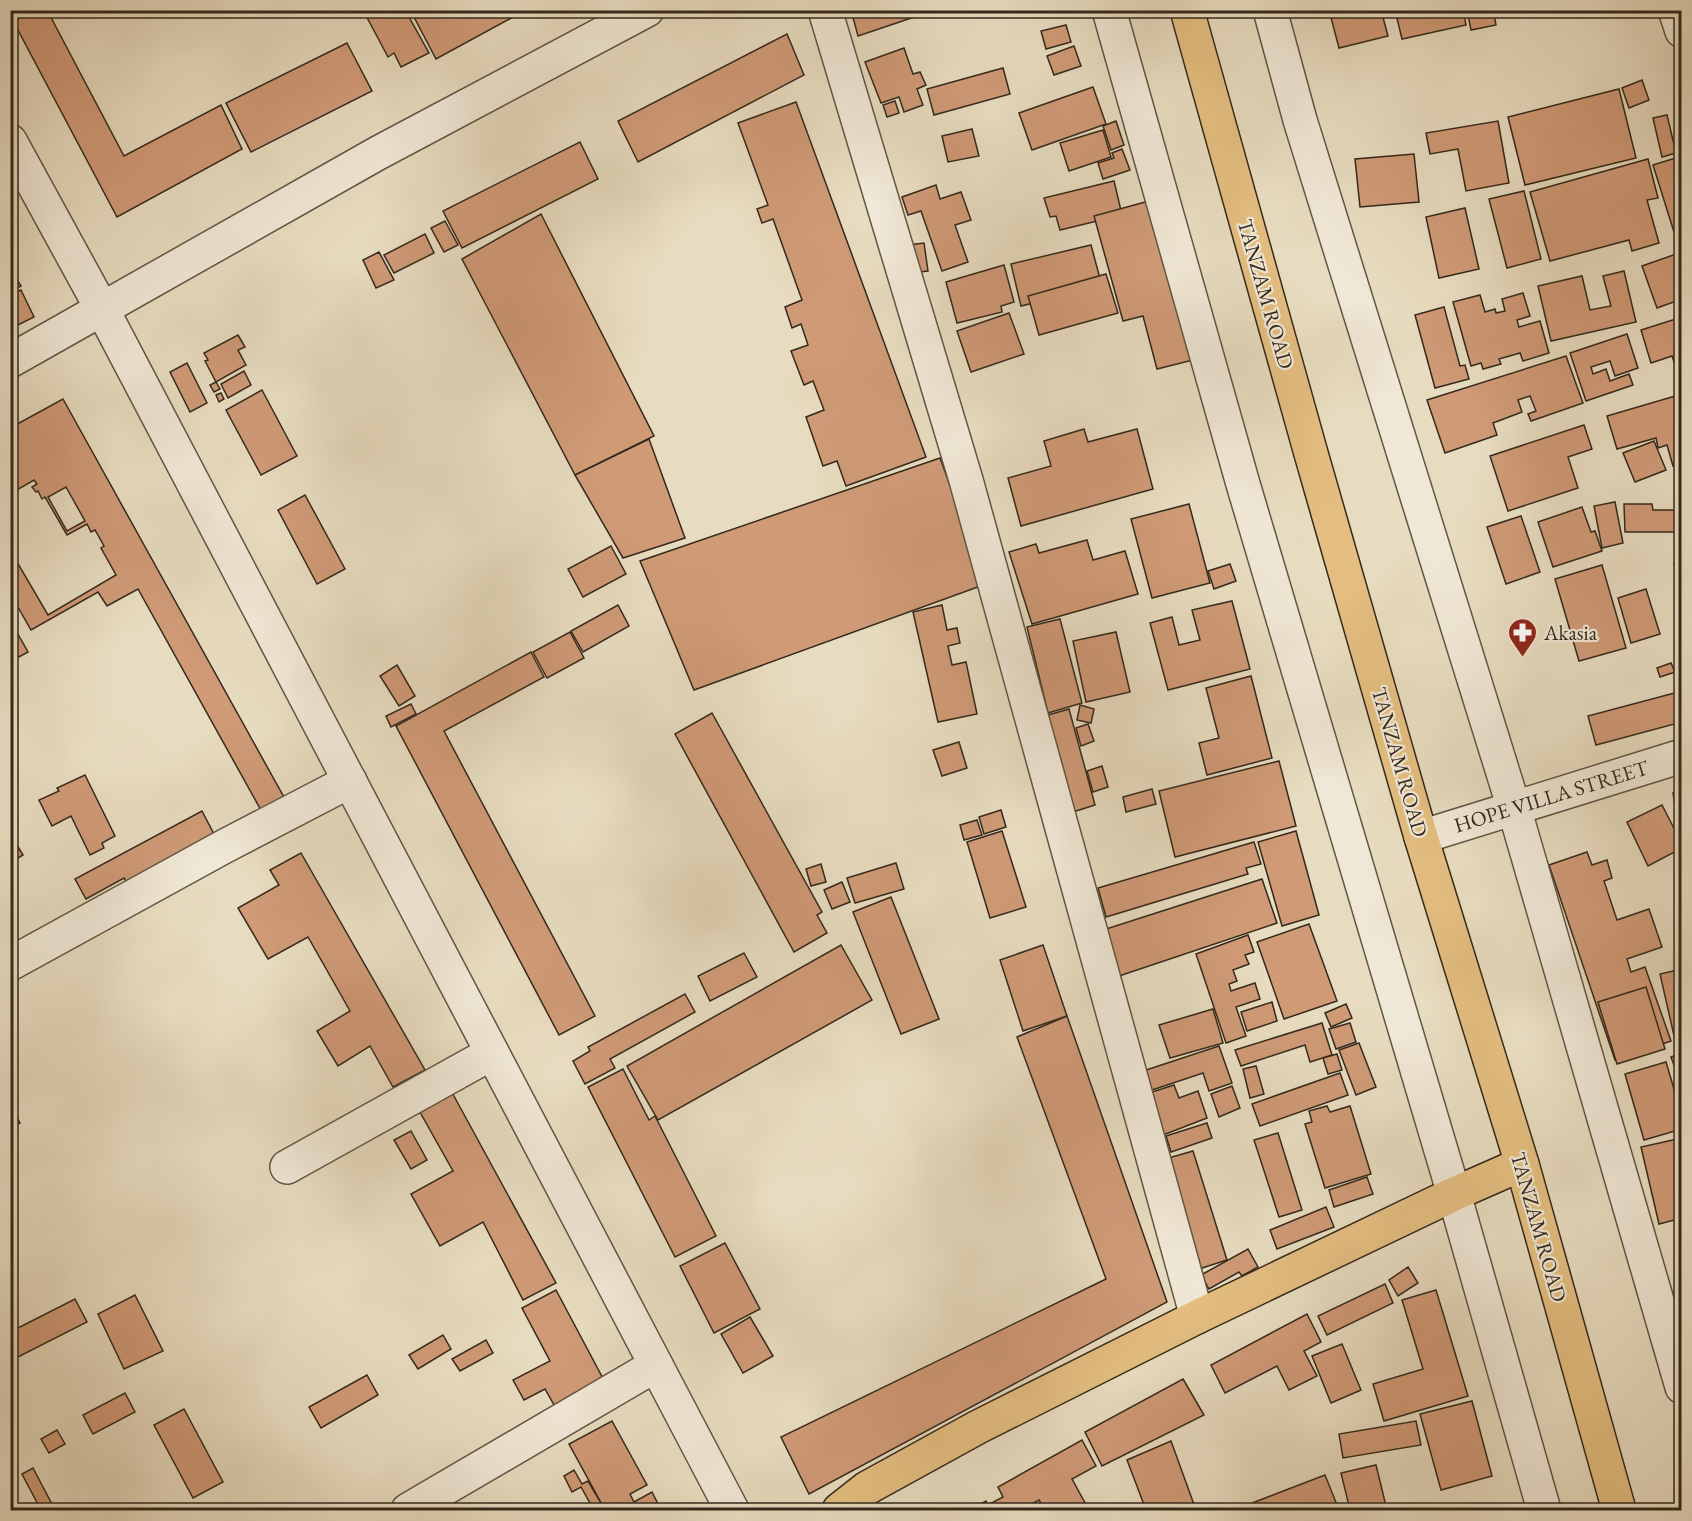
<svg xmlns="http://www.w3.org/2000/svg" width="1692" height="1521" viewBox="0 0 1692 1521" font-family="'EB Garamond',serif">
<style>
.building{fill:#d09a77;stroke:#33291b;stroke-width:1.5;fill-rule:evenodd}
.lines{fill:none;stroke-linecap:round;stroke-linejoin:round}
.minor-casing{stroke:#605644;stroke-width:36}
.major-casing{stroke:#33291b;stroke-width:36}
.highway-casing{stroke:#33291b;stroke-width:36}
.minor{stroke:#f0e8d6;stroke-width:33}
.major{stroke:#e4be80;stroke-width:33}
.highway{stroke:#e4be80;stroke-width:33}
.labels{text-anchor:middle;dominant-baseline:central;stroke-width:4.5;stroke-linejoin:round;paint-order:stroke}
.street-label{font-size:21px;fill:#33291b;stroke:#f0e8d6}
.poi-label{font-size:21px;fill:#33291b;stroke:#f0e8d6;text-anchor:start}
</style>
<rect width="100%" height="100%" fill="#e8dcc0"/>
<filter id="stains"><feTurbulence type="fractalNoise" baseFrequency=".00333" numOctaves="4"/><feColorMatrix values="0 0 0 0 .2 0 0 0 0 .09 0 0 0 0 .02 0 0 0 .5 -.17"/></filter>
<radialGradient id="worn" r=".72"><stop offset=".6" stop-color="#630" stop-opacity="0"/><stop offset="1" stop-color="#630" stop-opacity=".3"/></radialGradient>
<g class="building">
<polygon points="10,10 47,10 124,156 221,105 242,149 117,217 10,15"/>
<polygon points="363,10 405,10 429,53 401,67 394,53 388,57"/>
<polygon points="428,10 526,10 436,59 415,19"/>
<polygon points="851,10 935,10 858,36"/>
<polygon points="1329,10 1366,10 1366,14 1381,10 1388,36 1339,48"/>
<polygon points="1395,10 1463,10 1466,25 1402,39"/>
<polygon points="1467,10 1493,10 1496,25 1471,30"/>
<polygon points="1066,25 1071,42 1046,49 1041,31"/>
<polygon points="787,34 804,75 638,162 618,121"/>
<polygon points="347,43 372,91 251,152 226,103"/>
<polygon points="1074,46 1081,66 1054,75 1047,56"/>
<polygon points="904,48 913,74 920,72 926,85 917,89 923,105 904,112 899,97 881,103 865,62"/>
<polygon points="1003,68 1010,94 934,115 927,89"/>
<polygon points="1642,80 1649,100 1629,108 1622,88"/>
<polygon points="1093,87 1106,124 1032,150 1019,113"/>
<polygon points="1619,89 1636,158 1525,185 1508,117"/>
<polygon points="895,101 899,113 887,117 883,105"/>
<polygon points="796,102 926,457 846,486 837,461 823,466 806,417 824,410 813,381 804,385 791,351 808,345 801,324 792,328 785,307 802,300 773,219 762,223 757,209 768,205 738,123"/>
<polygon points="1667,115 1676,153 1662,157 1653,118"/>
<polygon points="1116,121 1124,145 1111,150 1103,126"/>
<polygon points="1498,121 1509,183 1466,191 1458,149 1430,154 1426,133"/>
<polygon points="972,129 979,156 948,162 942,136"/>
<polygon points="1103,130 1111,157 1069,171 1060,143"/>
<polygon points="580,142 598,179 462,248 443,211"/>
<polygon points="1122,149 1130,170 1103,179 1098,163 1114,158 1112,153"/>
<polygon points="1414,154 1419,202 1360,207 1355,159"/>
<polygon points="1682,156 1682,230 1674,232 1653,165"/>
<polygon points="1648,159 1658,198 1647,200 1659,243 1632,251 1629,240 1550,261 1530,192"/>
<polygon points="1114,181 1122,215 1060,230 1056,216 1050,217 1044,198"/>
<polygon points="936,185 940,199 961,192 971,220 955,225 968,262 942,271 921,211 908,215 902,197"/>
<polygon points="1524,191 1541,259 1507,268 1489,199"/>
<polygon points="1149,201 1193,360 1157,369 1143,316 1123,321 1094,216"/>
<polygon points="1465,208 1479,269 1439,278 1426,217"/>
<polygon points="541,214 654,436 575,475 462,259"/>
<polygon points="445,221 458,245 444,252 431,228"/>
<polygon points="425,234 434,253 394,273 384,255"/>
<polygon points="924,243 928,271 911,273 908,245"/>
<polygon points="1091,245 1102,286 1021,306 1011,264"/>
<polygon points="379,252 394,280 376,288 363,260"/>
<polygon points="1682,252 1682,299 1657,308 1642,266"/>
<polygon points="1004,265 1014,302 1001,306 1002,312 957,323 946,282"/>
<polygon points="10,268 21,286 10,292"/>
<polygon points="1624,271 1636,322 1551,341 1538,286 1582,276 1590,310 1611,306 1603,276"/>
<polygon points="1106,274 1118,313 1039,335 1028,296"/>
<polygon points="21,290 34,317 10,329 10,295"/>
<polygon points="1523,293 1530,316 1517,320 1519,327 1540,321 1549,353 1523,361 1520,353 1499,359 1501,364 1483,369 1481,363 1471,366 1453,302 1480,295 1485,312 1495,309 1496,313 1505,311 1502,299"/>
<polygon points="1444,307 1460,366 1465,365 1469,379 1435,388 1415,315"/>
<polygon points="1009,313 1024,354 971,372 957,331"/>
<polygon points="1682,317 1682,385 1672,356 1651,363 1641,330"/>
<polygon points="1627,334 1638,368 1615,376 1610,361 1591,367 1593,374 1606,369 1610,381 1629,374 1633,385 1586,401 1570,353"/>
<polygon points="238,335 245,347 238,350 246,365 216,382 205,361 208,360 204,353"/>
<polygon points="1566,356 1583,403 1531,421 1528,414 1536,411 1530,396 1518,400 1522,412 1493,423 1497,435 1445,453 1427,400"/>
<polygon points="187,363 207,403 190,412 170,372"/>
<polygon points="244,371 251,385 228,398 221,384"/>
<polygon points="216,382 220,389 214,392 210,385"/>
<polygon points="262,390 297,456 261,475 226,410"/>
<polygon points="221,393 224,399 219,402 216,395"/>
<polygon points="1682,394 1682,464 1673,466 1667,445 1658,448 1656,438 1617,449 1607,416"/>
<path d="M 63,399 L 285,799 L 262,812 L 138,589 L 107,606 L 98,592 L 31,630 L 10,593 L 10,550 L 48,615 L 116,575 L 101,548 L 104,546 L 95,530 L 91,532 L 87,524 L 67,535 L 45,497 L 42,499 L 38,491 L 36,492 L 32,487 L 37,484 L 34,480 L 10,494 L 10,428 ZM 66,487 L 85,521 L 67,531 L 48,497 Z"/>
<polygon points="1584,425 1592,449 1568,457 1578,488 1508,511 1490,456"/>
<polygon points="1084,429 1088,442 1137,429 1153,489 1021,526 1008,478 1051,466 1044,441"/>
<polygon points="649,439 685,538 623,558 575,475"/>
<polygon points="1654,441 1666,470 1635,482 1623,453"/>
<polygon points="940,458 986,584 694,690 640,561"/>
<polygon points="305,495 345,569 317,584 278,510"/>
<polygon points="1615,502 1623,543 1602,548 1594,506"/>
<polygon points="1189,504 1210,583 1152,598 1131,519"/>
<polygon points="1624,504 1652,504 1653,510 1682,510 1682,532 1625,532"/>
<polygon points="1582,507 1591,532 1595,531 1602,551 1553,567 1538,522"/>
<polygon points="1521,516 1540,572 1506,584 1487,527"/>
<polygon points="1087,540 1093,560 1125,551 1138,594 1032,624 1009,552 1036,544 1039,553"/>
<polygon points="611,546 626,574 583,597 568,569"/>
<polygon points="1682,562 1682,600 1674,563"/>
<polygon points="1230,564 1236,581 1214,589 1208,571"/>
<polygon points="1602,565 1626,648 1579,661 1555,579"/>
<polygon points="1646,589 1660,634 1631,643 1618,598"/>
<polygon points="1232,601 1250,669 1168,690 1150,623 1172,617 1179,645 1200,640 1192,610"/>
<polygon points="618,605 629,626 583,652 571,631"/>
<polygon points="942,605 947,630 957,628 960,643 948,646 952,665 966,662 977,714 938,722 913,612"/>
<polygon points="1060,619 1082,703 1048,713 1027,627"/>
<polygon points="10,620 28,652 10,662"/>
<polygon points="570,632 584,658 547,678 533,652"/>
<polygon points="1116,632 1130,692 1086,702 1073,641"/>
<polygon points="531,652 544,677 444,731 595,1016 559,1035 396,726"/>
<polygon points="1682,658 1682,669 1680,670 1676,659"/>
<polygon points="1671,663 1675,672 1660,677 1657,668"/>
<polygon points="397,665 415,696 399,706 380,676"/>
<polygon points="1251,676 1272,758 1207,775 1199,743 1219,738 1206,688"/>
<polygon points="1682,691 1682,722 1596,745 1588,716"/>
<polygon points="411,704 416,714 391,727 386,716"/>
<polygon points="1080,705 1094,709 1091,723 1077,720"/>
<polygon points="1069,709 1095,805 1073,812 1048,715"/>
<polygon points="712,713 822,912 817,915 827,933 794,952 675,734"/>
<polygon points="1088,724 1094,741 1081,746 1076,728"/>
<polygon points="959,742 967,768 942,776 933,750"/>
<polygon points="1279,761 1296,826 1175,857 1159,791"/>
<polygon points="1102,766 1108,787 1093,792 1087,771"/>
<polygon points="85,775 115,836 102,843 104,848 90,855 71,816 52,826 39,800 59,791 57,788"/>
<polygon points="1152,789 1156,804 1126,812 1123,797"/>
<polygon points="1682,792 1682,827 1678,828 1673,793"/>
<polygon points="1662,805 1682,844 1682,848 1648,866 1627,822"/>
<polygon points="1001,810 1006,827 984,834 979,817"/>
<polygon points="202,811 216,838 128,885 124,878 86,899 75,879"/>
<polygon points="977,820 982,835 964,840 960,825"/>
<polygon points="1002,831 1026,907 990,918 967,842"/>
<polygon points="1296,831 1319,915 1282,926 1258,842"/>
<polygon points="14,840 23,855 10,863 10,842"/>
<polygon points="1254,842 1261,864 1246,868 1248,874 1106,917 1098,888"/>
<polygon points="1587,852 1592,865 1607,860 1612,878 1604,881 1617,920 1649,909 1662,947 1627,959 1631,972 1645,967 1671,1041 1615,1060 1549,865"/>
<polygon points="301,853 425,1070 393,1087 370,1046 338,1066 317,1031 350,1011 308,937 268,959 238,908 279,885 270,870"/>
<polygon points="896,863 904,889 855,903 847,878"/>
<polygon points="821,864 826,882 811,886 806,869"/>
<polygon points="1262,879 1277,923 1119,976 1103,930"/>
<polygon points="842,882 850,902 832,909 824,890"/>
<polygon points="891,897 939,1019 901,1034 853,912"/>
<polygon points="1309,924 1337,1001 1284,1019 1257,942"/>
<polygon points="1248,935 1254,952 1245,955 1249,964 1233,970 1237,981 1229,984 1231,991 1255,983 1260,999 1236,1007 1246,1036 1226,1043 1196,954"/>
<polygon points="841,945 872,1000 658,1120 627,1066"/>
<polygon points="1043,945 1067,1016 1023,1031 1000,960"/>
<polygon points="744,953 757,977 710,1001 698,976"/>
<polygon points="1682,969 1682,1038 1675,1040 1660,974"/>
<polygon points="1646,987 1665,1049 1617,1064 1598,1002"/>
<polygon points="685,994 695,1012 610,1059 615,1068 585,1084 573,1061 590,1051 588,1047"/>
<polygon points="1272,1002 1277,1021 1247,1031 1241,1012"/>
<polygon points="1346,1004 1352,1018 1331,1027 1325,1013"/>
<polygon points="1213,1009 1223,1043 1170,1058 1159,1025"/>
<polygon points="1067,1016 1167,1302 809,1494 781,1437 1106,1279 1017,1037"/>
<polygon points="1322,1023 1332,1055 1310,1062 1305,1045 1241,1066 1235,1050"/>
<polygon points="1350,1023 1356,1042 1336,1049 1329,1029"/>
<polygon points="1359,1043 1376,1087 1356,1095 1339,1050"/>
<polygon points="1219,1046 1232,1083 1209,1091 1203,1073 1149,1091 1143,1071"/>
<polygon points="1682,1053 1682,1078 1679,1079 1671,1057"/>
<polygon points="1337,1054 1342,1070 1328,1074 1323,1058"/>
<polygon points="1666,1062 1682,1116 1682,1129 1644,1140 1625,1074"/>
<polygon points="1256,1066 1264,1094 1250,1098 1243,1069"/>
<polygon points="623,1069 649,1120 655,1116 716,1236 675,1257 588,1087"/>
<polygon points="1340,1073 1348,1095 1260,1126 1252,1104"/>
<polygon points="1174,1085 1179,1098 1198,1091 1207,1118 1163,1135 1149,1093"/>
<polygon points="1232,1086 1240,1108 1219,1117 1211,1094"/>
<polygon points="449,1087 556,1283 523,1300 483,1222 440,1246 411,1194 453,1171 416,1105"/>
<polygon points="10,1104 20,1123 10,1128"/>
<polygon points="1327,1106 1330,1112 1350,1106 1371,1174 1325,1188 1305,1124 1312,1122 1309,1111"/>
<polygon points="1207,1123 1212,1138 1171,1152 1166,1136"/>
<polygon points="411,1131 427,1160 411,1169 394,1140"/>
<polygon points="1278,1133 1302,1210 1279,1217 1254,1140"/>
<polygon points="1682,1138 1682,1218 1659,1224 1641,1147"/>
<polygon points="1193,1151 1227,1260 1199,1269 1165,1159"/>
<polygon points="1367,1177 1373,1194 1334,1207 1329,1190"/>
<polygon points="1326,1207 1334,1227 1277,1249 1270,1230"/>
<polygon points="725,1243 760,1309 714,1333 680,1266"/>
<polygon points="1248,1249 1258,1267 1242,1276 1239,1272 1209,1289 1201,1275"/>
<polygon points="1408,1267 1418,1283 1398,1296 1389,1280"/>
<polygon points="1385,1284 1393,1303 1327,1335 1318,1316"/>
<polygon points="556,1290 607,1386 558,1412 545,1389 524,1400 513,1380 550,1361 522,1308"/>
<polygon points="1436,1290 1468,1396 1384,1421 1373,1384 1423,1369 1402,1300"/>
<polygon points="135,1295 163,1351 124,1369 98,1314"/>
<polygon points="75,1299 87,1322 10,1361 10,1332"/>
<polygon points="1307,1314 1321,1342 1304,1351 1317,1376 1289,1390 1277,1366 1225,1393 1211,1365"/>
<polygon points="750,1317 773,1356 743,1373 721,1334"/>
<polygon points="443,1335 451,1349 418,1369 409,1355"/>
<polygon points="486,1340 493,1353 460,1371 452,1359"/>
<polygon points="1342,1344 1361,1390 1331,1403 1312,1356"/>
<polygon points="367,1375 378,1395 321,1428 309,1407"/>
<polygon points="1183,1379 1204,1415 1102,1466 1085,1432"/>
<polygon points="125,1393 135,1412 93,1434 83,1415"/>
<polygon points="1472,1401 1492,1476 1441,1490 1420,1414"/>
<polygon points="184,1409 223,1482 193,1498 154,1425"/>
<polygon points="612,1421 647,1485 630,1494 634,1502 652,1492 661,1510 605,1510 569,1444"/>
<polygon points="1416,1421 1421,1445 1343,1458 1339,1434"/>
<polygon points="57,1430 65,1444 49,1453 41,1439"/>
<polygon points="1082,1440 1096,1466 1072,1479 1089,1510 1045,1510 1039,1500 1021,1510 969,1510 986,1501 988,1505 1003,1497 998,1487"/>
<polygon points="1171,1441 1196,1510 1146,1510 1127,1460"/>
<polygon points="1376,1465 1387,1510 1350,1510 1341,1473"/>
<polygon points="33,1468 54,1508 50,1510 41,1510 22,1474"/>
<polygon points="574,1470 582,1484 588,1481 605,1510 581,1510 591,1505 581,1487 572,1492 564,1476"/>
<polygon points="1325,1475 1339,1510 1234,1510"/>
</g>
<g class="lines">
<defs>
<g id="minor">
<polyline points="825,10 966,480 1197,1317"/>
<polyline points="1109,10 1243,484 1454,1194 1544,1510"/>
<polyline points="1270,10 1300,120 1514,808 1682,1387"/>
<polyline points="1675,10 1682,31"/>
<polyline points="10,141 102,309 732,1510"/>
<polyline points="10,361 378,153 647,10"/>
<polyline points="1421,837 1682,756"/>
<polyline points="10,964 225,846 350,781"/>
<polyline points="287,1167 492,1053"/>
<polyline points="408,1510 656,1365"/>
</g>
<polyline id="major" points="839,1510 867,1488 978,1427 1197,1317 1454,1194 1522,1164"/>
<polyline id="highway" points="1187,10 1310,450 1421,837 1522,1164 1619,1510"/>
</defs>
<use href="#minor" class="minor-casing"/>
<use href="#major" class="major-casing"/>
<use href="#highway" class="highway-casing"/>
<use href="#minor" class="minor"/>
<use href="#major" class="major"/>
<use href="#highway" class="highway"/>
</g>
<defs>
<symbol id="pharmacy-pin" viewBox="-11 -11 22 30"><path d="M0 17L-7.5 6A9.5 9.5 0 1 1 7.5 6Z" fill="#8f2418" stroke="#f0e8d6"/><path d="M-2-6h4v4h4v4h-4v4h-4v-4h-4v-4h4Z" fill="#fff"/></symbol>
</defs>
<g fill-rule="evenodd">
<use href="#pharmacy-pin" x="1506" y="616" width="33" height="45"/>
</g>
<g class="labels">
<g class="street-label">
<text transform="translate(1266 294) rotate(74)">TANZAM ROAD</text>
<text transform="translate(1400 762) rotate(74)">TANZAM ROAD</text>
<text transform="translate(1551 796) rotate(-17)">HOPE VILLA STREET</text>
<text transform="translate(1539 1227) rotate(74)">TANZAM ROAD</text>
</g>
<g class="poi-label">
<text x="1544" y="632">Akasia</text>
</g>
</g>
<rect width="1692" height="1521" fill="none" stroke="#e8dcc0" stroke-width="36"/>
<rect x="12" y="12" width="1668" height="1497" fill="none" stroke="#33291b" stroke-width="3"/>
<rect x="18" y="18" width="1656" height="1485" fill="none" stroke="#33291b" stroke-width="1.5"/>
<rect width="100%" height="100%" filter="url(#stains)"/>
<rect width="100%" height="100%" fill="url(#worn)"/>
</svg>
